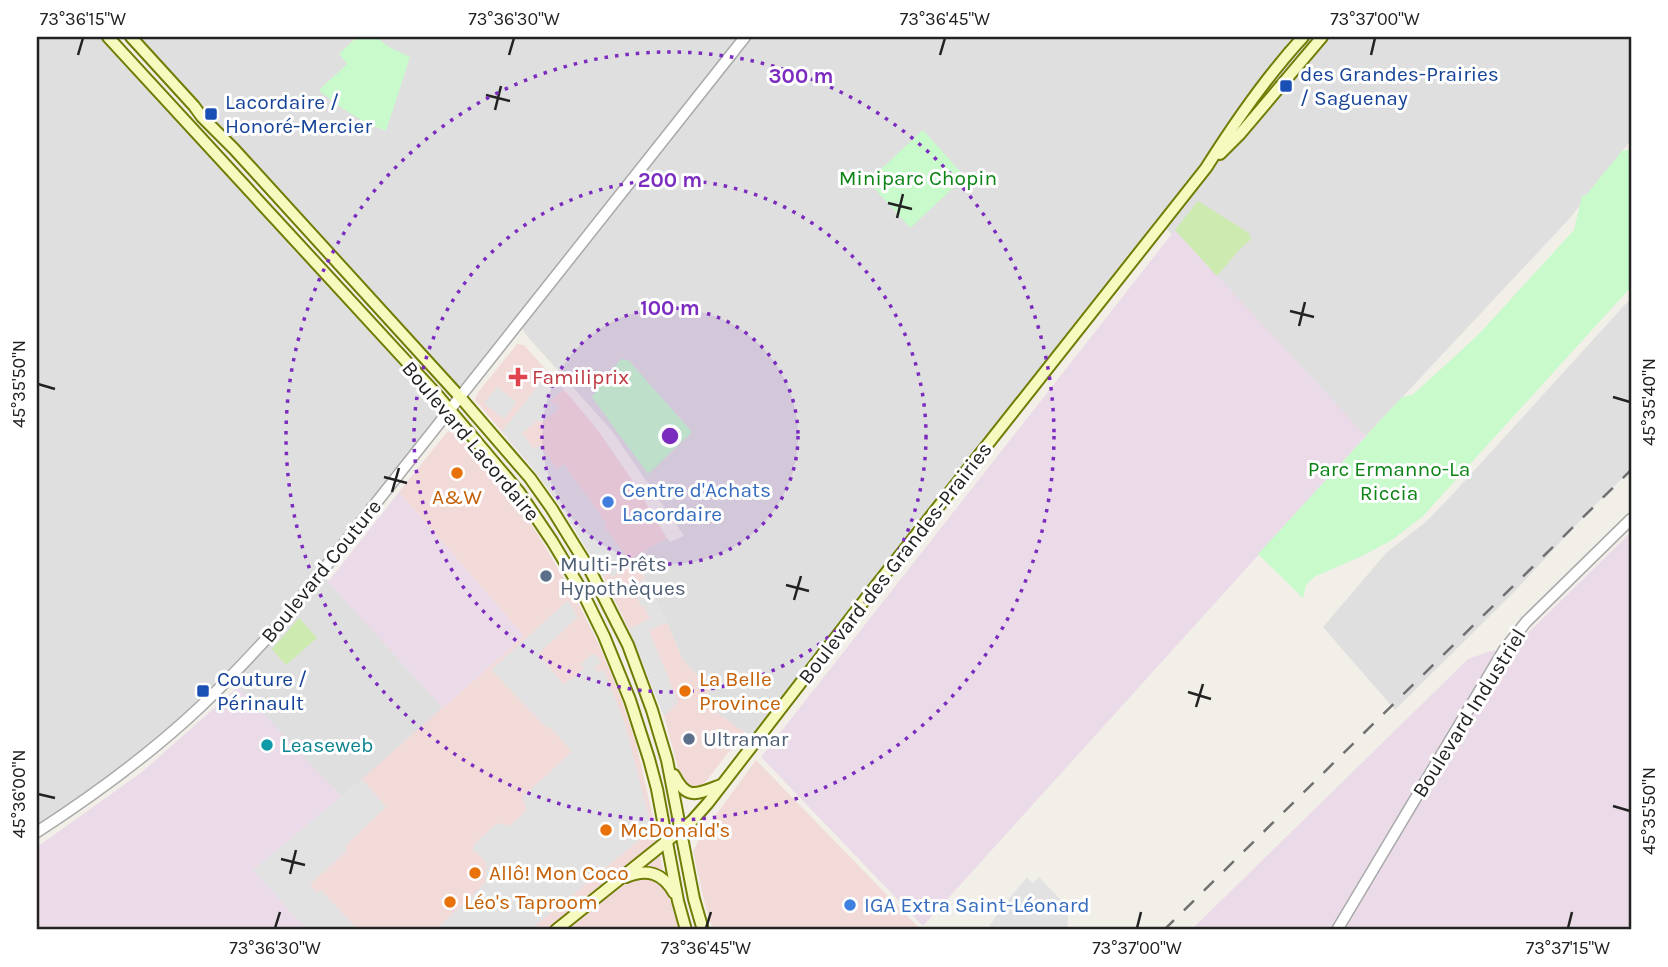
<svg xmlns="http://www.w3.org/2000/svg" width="1668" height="967" viewBox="0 0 1668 967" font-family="Karla,sans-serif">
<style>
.residential{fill:#e0dfdf}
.commercial{fill:#f2dad9}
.industrial{fill:#ebdbe8}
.grass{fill:#cdebb0}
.park{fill:#c8facc}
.parking{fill:#e2e2e2}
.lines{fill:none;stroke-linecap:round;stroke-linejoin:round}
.tertiary-casing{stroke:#a9a9a9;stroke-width:13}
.secondary-casing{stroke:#707d05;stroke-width:14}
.tertiary{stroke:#fff;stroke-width:10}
.secondary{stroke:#f7fabf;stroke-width:10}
.rail{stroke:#707070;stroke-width:2.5;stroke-dasharray:14 14;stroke-linecap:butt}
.ticks{fill:none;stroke:#222;stroke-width:2.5}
.ring{fill:none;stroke:#7b2cbf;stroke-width:3.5;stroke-dasharray:3.5 7}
.transit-dot{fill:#1a4fb4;stroke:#fff;stroke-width:2.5}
.health-dot{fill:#e0444e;stroke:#fff;stroke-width:2.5}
.food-dot{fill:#e8710a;stroke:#fff;stroke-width:2.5}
.shop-dot{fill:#3f7fe0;stroke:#fff;stroke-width:2.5}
.service-dot{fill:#5c6f8a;stroke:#fff;stroke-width:2.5}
.culture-dot{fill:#0f9aa8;stroke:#fff;stroke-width:2.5}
.labels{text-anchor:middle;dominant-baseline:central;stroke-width:6;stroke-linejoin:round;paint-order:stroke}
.transit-label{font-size:21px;fill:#164399;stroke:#fff;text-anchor:start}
.park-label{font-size:21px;fill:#0c8416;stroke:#fff}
.health-label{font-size:21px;fill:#be3a42;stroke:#fff;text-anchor:start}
.street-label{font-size:21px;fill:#222;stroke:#fff}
.shop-label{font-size:21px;fill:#366cbe;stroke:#fff;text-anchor:start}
.food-label{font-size:21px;fill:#c56008;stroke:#fff;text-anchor:start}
.service-label{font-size:21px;fill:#4e5e75;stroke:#fff;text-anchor:start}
.culture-label{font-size:21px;fill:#0d838f;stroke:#fff;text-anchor:start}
.centre{fill:#7b2cbf;stroke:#fff;stroke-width:3.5}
.ring-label{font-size:21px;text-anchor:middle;font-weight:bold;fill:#7b2cbf;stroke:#fff;stroke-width:6;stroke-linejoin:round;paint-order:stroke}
.neatline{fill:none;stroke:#222;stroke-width:2.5}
.ticks-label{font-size:18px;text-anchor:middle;fill:#222}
</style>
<rect width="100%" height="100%" fill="#f2efe9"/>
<g class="residential">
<polygon points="37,37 108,37 449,411 321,573 443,708 342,797 229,679 199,709 37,832"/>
<polygon points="131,37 1631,37 1631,140 1570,218 1366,436 1157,219 894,556 760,736 744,732 699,700 709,690 683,660 667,623 634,556 667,538 670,542 684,536 612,431 528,337 519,324 460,397"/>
<polygon points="1631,298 1631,470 1590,510 1515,591 1395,710 1323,627 1387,552 1427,521 1451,496"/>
</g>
<g class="commercial">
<polygon points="517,344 524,345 572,399 599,432 630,477 667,538 634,557 667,623 683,660 710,690 699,700 744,732 704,784 699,787 690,787 684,783 681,779 664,716 638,648 603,576 584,543 563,510 535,471 476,401 475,398 479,391"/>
<polygon points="451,430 459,435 512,499 537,533 576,599 599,645 621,698 636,743 655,827 666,890 668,894 679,930 307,930 253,870 342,797 523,636 399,492 447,432"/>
<polygon points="756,760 921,930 713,930 705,904 693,852 700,837"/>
</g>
<g class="industrial">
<polygon points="1175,230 1366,436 923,926 761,757"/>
<polygon points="399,492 524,636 443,708 328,582"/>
<polygon points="1631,532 1631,930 1191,930 1468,659 1494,650 1510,656 1528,633"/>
<polygon points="238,687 342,797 254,869 307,930 37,930 37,847 142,772"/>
</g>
<g class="grass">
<polygon points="1198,201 1249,233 1251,239 1238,251 1217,276 1175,230"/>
<polygon points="299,618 317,638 286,665 272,649"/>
</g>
<g class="park">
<path d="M 357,37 L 376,37 L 389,47 L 410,57 L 386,131 C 361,121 339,108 319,90 L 347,64 L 339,54 Z"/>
<polygon points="923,130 965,177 910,228 868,181"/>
<polygon points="1631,149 1631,287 1423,516 1392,540 1362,556 1314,577 1306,585 1303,598 1258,554 1402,397 1412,395 1417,391 1479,334 1574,230 1582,196 1586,195 1622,151"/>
<polygon points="623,359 629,361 692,432 648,474 592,397 620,360"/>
</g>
<g class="parking">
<polygon points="549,372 564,389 550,401 560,408 542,422 538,420 522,433 534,449 540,445 557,469 564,464 607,524 604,526 624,553 631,566 612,577 610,573 603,576 563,510 535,471 502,431"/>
<polygon points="497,387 517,402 504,419 484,403"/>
<polygon points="645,578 667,623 649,630 678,702 664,716 629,629 650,618 644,606 642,607 635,594 640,591 637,584"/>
<polygon points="568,600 578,617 538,654 564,684 584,669 580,664 590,655 595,654 601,662 595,667 597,672 604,670 624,720 651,825 641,827 644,836 530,930 435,930 485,883 486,862 476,852 473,851 474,844 497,823 509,826 527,810 522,797 572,752 549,726 547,728 491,670"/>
<polygon points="362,779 386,807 345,846 347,850 310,885 317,893 321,890 356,928 354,930 307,930 253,870"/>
<polygon points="1027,877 1033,883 1039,877 1069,909 1067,930 987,930 1001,908"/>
</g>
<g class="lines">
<defs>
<g id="tertiary">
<path d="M 37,832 C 94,795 149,755 199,708 C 228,681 254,652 281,623 L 745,37"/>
<polyline points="1337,930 1504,650 1526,622 1631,519"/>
</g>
<g id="secondary">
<polyline points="108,37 439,397 519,492 552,541 582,591 604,636 630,700 649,759 657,789 678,901 686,930"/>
<polyline points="131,37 194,106 202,117 234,149 460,397 530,478 552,509 591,572 628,645 652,710 667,760 694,899 703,930"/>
<polyline points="1220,154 1240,134 1322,37"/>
<path d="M 674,775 C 687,801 697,794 721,785"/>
<path d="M 626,877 C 647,868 663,873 674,893"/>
<path d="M 556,930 L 692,821 L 708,803 L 867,597 L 1206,168 C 1235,122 1266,77 1303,37"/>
</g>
</defs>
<use href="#tertiary" class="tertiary-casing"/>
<use href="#secondary" class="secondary-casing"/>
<use href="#tertiary" class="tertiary"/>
<use href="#secondary" class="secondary"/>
<polyline class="rail" points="1164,930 1631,470"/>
</g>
<path class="ticks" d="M 78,55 L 83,38M 509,55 L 514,38M 940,55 L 945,38M 1371,55 L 1375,38M 486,95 L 510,101M 495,110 L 501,86M 888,203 L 912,209M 897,218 L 903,194M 1290,311 L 1314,317M 1299,326 L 1305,302M 38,384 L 55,389M 1613,397 L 1630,402M 384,477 L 407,483M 392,492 L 399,468M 786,585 L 809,591M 794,600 L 801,576M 1188,692 L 1211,699M 1196,707 L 1203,684M 38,794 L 55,798M 1613,806 L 1630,811M 281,859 L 305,865M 290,874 L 296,850M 275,928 L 280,912M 706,928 L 711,912M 1137,928 L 1141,912M 1568,928 L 1572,912"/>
<circle cx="670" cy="436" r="128" fill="#7b2cbf" fill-opacity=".12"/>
<g class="ring">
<circle cx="670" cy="436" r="128"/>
<circle cx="670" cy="436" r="256"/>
<circle cx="670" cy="436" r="384"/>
</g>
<g class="transit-dot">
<rect x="1279" y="79" width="14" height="14" rx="3.5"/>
<rect x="204" y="107" width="14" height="14" rx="3.5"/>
<rect x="196" y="684" width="14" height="14" rx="3.5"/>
</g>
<path class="health-dot" d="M514.5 366.5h7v7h7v7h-7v7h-7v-7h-7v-7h7z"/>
<g class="food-dot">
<circle cx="457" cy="473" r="7"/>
<circle cx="685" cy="691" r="7"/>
<circle cx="606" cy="830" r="7"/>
<circle cx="475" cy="873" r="7"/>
<circle cx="450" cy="902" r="7"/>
</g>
<g class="shop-dot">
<circle cx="608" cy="502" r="7"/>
<circle cx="850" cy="905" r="7"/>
</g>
<g class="service-dot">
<circle cx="546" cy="576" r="7"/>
<circle cx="689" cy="739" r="7"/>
</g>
<circle class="culture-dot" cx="267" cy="745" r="7"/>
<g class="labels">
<g class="transit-label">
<text x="1300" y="74">des Grandes-Prairies<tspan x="1300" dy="24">/ Saguenay</tspan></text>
<text x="225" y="102">Lacordaire /<tspan x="225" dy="24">Honoré-Mercier</tspan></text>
<text x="217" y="679">Couture /<tspan x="217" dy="24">Périnault</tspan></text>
</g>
<g class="park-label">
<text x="918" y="178">Miniparc Chopin</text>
<text x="1389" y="469">Parc Ermanno-La<tspan x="1389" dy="24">Riccia</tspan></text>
</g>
<g class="health-label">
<text x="532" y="377">Familiprix</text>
</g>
<g class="street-label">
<text transform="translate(471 441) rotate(50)">Boulevard Lacordaire</text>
<text transform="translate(895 563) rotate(-52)">Boulevard des Grandes-Prairies</text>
<text transform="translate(321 571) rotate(-51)">Boulevard Couture</text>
<text transform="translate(1469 713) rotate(-58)">Boulevard Industriel</text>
</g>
<g class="shop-label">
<text x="622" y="490">Centre d'Achats<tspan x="622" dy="24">Lacordaire</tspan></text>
<text x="864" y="905">IGA Extra Saint-Léonard</text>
</g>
<g class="food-label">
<text x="457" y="497" text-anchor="middle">A&amp;W</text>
<text x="699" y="679">La Belle<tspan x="699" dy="24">Province</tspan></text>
<text x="620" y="830">McDonald's</text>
<text x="489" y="873">Allô! Mon Coco</text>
<text x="464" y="902">Léo's Taproom</text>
</g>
<g class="service-label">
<text x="560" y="564">Multi-Prêts<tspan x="560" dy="24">Hypothèques</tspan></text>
<text x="703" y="739">Ultramar</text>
</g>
<g class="culture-label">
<text x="281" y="745">Leaseweb</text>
</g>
</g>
<circle cx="670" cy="436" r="10" class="centre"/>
<g class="ring-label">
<text x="801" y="83">300 m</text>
<text x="670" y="187">200 m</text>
<text x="670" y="315">100 m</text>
</g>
<rect width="1668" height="967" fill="none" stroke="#ffffff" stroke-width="77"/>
<rect x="38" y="38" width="1592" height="890" class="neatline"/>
<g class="ticks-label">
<text x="83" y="25">73°36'15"W</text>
<text x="514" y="25">73°36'30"W</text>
<text x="945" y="25">73°36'45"W</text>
<text x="1375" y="25">73°37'00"W</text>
<text transform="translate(19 384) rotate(-90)" y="6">45°35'50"N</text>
<text transform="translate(1649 402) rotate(-90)" y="6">45°35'40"N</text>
<text transform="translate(19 794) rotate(-90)" y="6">45°36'00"N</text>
<text transform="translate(1649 811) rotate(-90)" y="6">45°35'50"N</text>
<text x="275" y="954">73°36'30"W</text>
<text x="706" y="954">73°36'45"W</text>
<text x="1137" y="954">73°37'00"W</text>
<text x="1568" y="954">73°37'15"W</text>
</g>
</svg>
